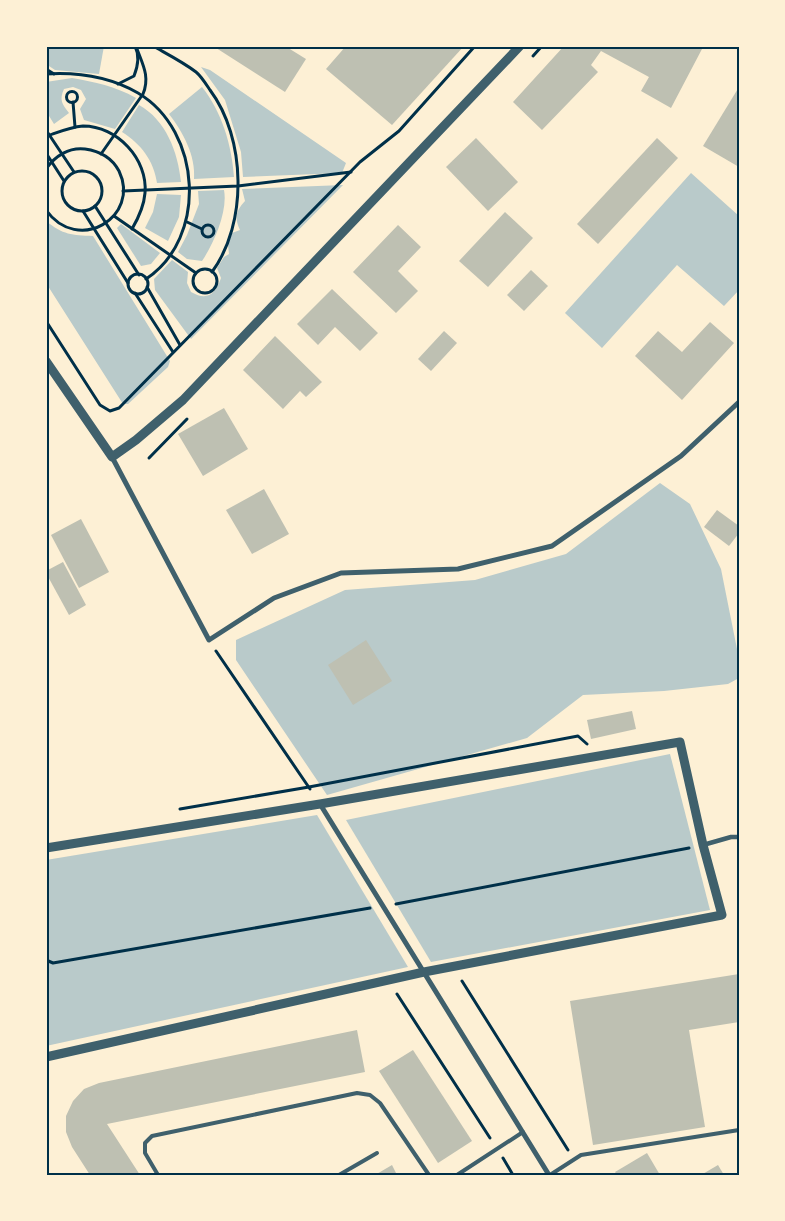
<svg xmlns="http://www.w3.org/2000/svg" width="785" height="1221" viewBox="0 0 785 1221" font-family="Manrope,sans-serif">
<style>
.green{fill:#b9caca}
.building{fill:#bec0b2}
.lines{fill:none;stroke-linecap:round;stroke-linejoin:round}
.path{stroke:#003049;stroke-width:3}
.service{stroke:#3f606c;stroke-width:4}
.pedestrian{stroke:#3f606c;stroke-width:4.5}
.minor{stroke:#3f606c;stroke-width:5}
.tertiary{stroke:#3f606c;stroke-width:9}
.neatline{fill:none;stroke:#003049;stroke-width:2}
</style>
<rect width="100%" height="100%" fill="#fdf0d5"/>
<g class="green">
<polygon points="46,46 104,46 99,74 55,70 46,64"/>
<polygon points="201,67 210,70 346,163 342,173 243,177 241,152 225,100"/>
<path d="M 72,78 C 95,82 115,86 136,98 L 115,129 L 84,120 L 80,109 L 86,99 L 81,90 L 73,87 L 64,89 C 59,100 62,104 69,113 L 54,124 L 46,111 L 46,82 Z"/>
<path d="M 202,87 C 222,112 232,146 234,177 L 194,179 C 196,156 183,132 169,114 Z"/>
<path d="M 139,105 C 166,120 178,152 181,182 L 157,183 C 154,161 141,144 122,132 Z"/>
<polygon points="691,173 739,216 739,290 724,306 677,265 602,348 565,313"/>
<path d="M 343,185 L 191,339 L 155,290 L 154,279 L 172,260 L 188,272 L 187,283 L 191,292 C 207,301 215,295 221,278 L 217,268 L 224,257 L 229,254 L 228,245 L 232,233 L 240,230 C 234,217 236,211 245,201 L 242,189 Z"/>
<path d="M 224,190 C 228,211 214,243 202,261 L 187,259 L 178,252 L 187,235 L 199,204 L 198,191 Z"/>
<polygon points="157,194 181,195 179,217 168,241 145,228 153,212"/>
<path d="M 46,221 C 63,235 72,235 93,236 L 170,361 L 168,367 L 128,404 L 123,404 L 46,283 Z"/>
<polygon points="121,224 160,253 151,264 141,266 117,228"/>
<polygon points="660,483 690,504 721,569 739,659 739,678 728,684 664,691 583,695 527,738 327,795 236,660 236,640 345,590 475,580 566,554"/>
<polygon points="670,754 710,910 431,962 346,820"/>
<polygon points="317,815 408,967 46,1046 46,860"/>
</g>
<g class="building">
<polygon points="213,46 285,46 306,59 285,92"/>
<polygon points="346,46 464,46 392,125 326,69"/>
<polygon points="564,46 697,46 702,49 671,108 641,91 649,77 601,51 591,65 598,72 542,130 513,102"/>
<polygon points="739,87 739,167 703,146"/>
<polygon points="476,138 518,182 488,211 446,167"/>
<polygon points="657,138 678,158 598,244 577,224"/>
<polygon points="505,212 533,238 488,287 459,261"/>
<polygon points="398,225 421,247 398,271 418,291 396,313 353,272"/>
<polygon points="531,270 548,286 524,311 507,295"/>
<polygon points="332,289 378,333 360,351 335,327 318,345 297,324"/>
<polygon points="710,322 734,343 682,400 635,356 658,331 682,352"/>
<polygon points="444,331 457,343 431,371 418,359"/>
<polygon points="275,336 322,382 306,397 300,391 283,409 243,370"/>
<polygon points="224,408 248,449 203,476 178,434"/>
<polygon points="264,489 289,534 252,554 226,510"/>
<polygon points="717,510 739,526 739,533 729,546 704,527"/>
<polygon points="81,519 109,572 79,588 51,535"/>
<polygon points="63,562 86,605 69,615 46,573 46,571"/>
<polygon points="366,640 392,681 353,705 328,665"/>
<polygon points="632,711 636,729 591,739 587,720"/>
<polygon points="739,974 739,1022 689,1030 705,1127 593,1145 570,1001"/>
<polygon points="357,1030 365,1072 107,1124 140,1175 90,1175 72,1147 66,1132 66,1116 73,1101 84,1089 99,1083"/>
<polygon points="413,1050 472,1141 438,1163 379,1071"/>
<polygon points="647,1153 660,1175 617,1175 615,1172"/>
<polygon points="392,1165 397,1175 375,1175"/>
<polygon points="718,1165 724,1175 701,1175"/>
</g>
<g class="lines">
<g class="path">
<path d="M 153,46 C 167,54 183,62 196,72 C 201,76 206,84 210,90 C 246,138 248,223 212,272"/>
<polyline points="533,56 542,46"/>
<polyline points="46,69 54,74"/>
<path d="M 46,74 C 78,72 110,77 138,93 C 202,131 208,238 146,279"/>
<path d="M 118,84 L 134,76 C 138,66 140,56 135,46"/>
<circle cx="72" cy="97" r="5.5"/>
<polyline points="73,102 75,127"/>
<polyline points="46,130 74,172"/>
<path d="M 50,135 C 61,131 71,127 83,126 C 117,126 148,159 145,193 C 144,206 139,217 132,229"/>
<polyline points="46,153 64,181"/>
<path d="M 101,154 L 143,94 C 150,77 143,65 137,49"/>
<path d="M 46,169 C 55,156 69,147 85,149 C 100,151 112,158 119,171 C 141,217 78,255 46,210"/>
<circle cx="82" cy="191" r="20"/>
<polyline points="123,191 238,186 351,172"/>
<polyline points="95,206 139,275"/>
<polyline points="83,211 128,283"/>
<polyline points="114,216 196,273"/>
<polyline points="187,222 202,229"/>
<circle cx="208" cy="231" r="6"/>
<circle cx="205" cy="281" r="12"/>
<circle cx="138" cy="284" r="10"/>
<polyline points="147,287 180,345"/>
<polyline points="135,293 173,352"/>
<polyline points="46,321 100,405 110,411 119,408 360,162 399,131 475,46"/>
<polyline points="149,458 187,419"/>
<polyline points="216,651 310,789"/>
<polyline points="180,809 309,787 578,736 587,744"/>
<polyline points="396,904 689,848"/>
<polyline points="46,960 53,963 370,908"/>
<polyline points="462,981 568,1150"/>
<polyline points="397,994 490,1138"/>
<polyline points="503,1158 513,1175"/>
</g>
<g class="service">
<polyline points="158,1175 145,1153 145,1143 152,1136 357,1093 370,1095 380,1103 429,1175"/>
<polyline points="339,1175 377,1153"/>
<polyline points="457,1175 523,1132"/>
<polyline points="550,1175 581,1155 739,1130"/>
</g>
<polyline class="pedestrian" points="703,845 731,837 739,837"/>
<g class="minor">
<polyline points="112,457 209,640 274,598 341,573 458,569 552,546 681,456 739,402"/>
<polyline points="320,804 549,1175"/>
</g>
<g class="tertiary">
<polyline points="46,361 112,457 136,440 183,400 520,46"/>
<polyline points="46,848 320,804 680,742 703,845 722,915 424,972 46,1057"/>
</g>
</g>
<rect width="785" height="1221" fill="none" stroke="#fdf0d5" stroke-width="95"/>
<rect x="48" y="48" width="690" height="1126" class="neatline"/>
</svg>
